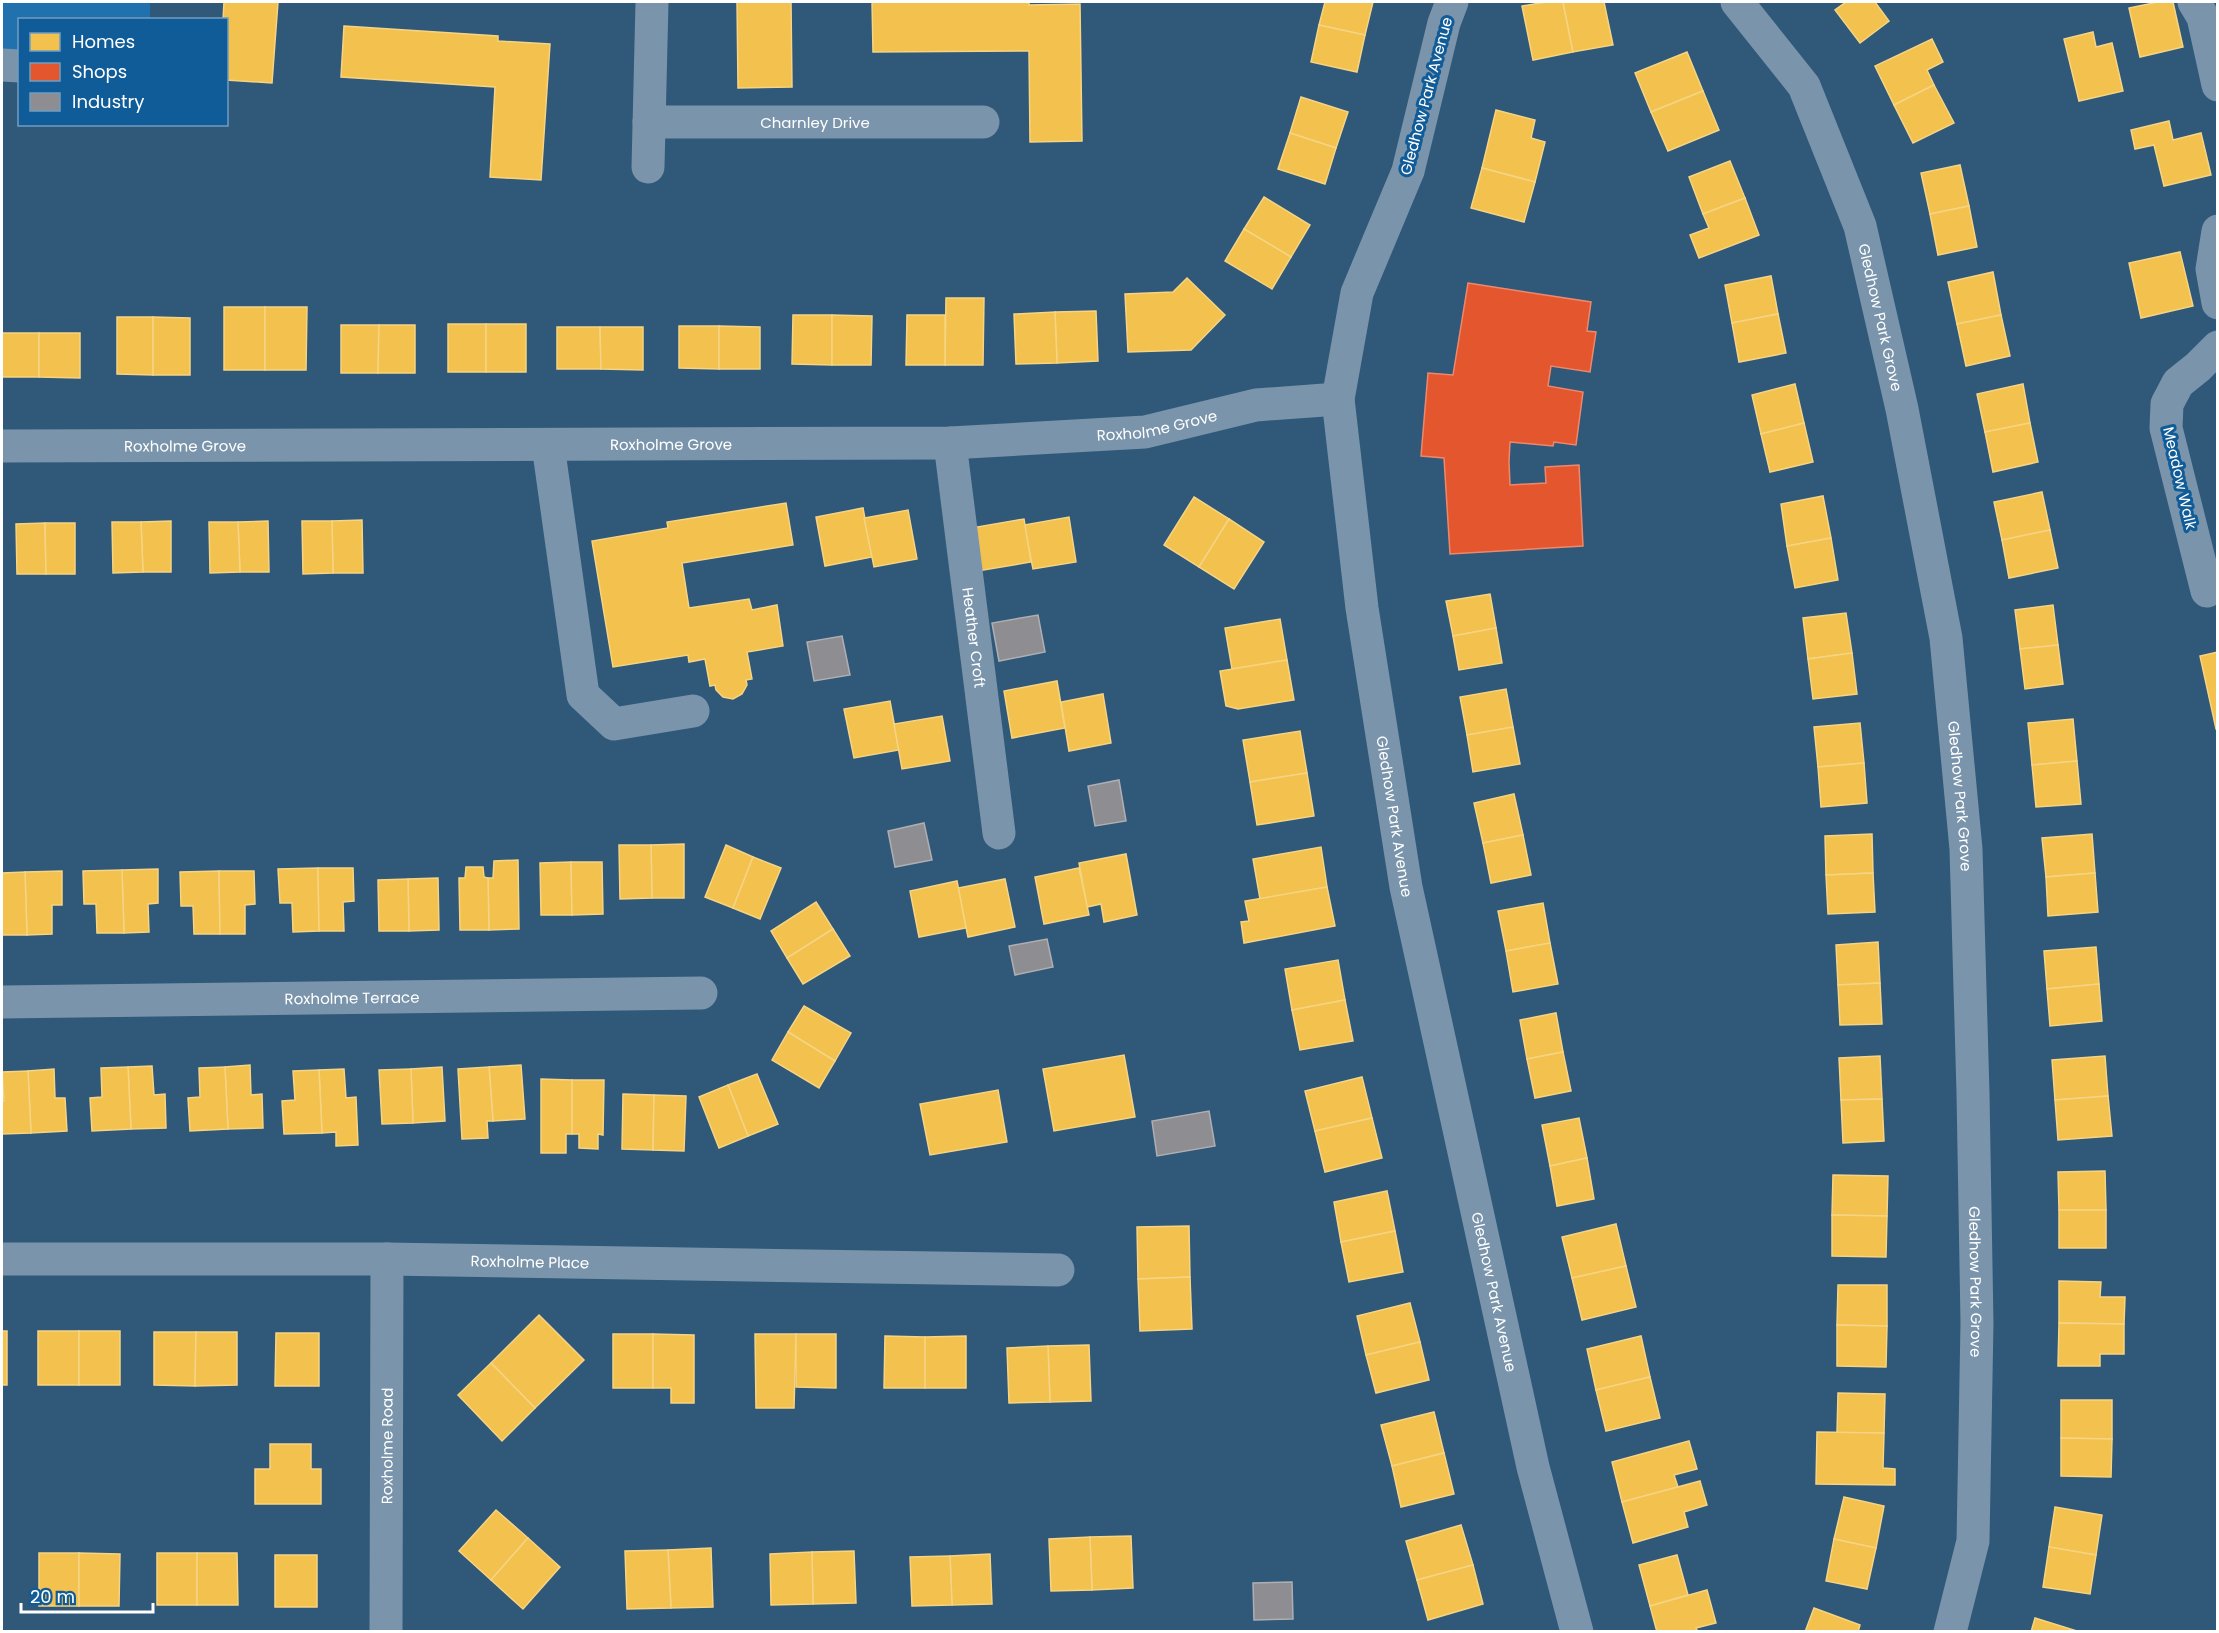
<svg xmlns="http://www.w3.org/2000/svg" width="2219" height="1633" viewBox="0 0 2219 1633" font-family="Poppins,sans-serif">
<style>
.green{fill:#2171ae}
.homes{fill:#f2c14e;stroke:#f6d483;stroke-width:1.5}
.shops{fill:#e4572e;stroke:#ec896d;stroke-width:1.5}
.industry{fill:#8d8d92;stroke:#afafb3;stroke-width:1.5}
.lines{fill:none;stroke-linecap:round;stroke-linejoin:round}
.minor{stroke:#7994ab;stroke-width:33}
.labels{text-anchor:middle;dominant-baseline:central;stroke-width:6;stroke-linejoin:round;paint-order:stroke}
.street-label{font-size:15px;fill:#fff;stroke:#105c98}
</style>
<rect width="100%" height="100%" fill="#2f5879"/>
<polygon class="green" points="2,2 150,2 150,19 20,20 19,58 2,57"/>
<g class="homes">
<polygon points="224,2 278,2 272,83 226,80 226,20 223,20"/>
<polygon points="737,2 791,2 792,87 738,88"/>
<polygon points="872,2 1029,2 1029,5 1080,4 1082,141 1030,142 1029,51 873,52"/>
<polygon points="1325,2 1373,2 1365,35 1319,25"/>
<polygon points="1546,2 1563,2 1573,52 1533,60 1522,6"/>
<polygon points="1563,2 1604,2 1613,45 1573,52"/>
<polygon points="1846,2 1875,2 1889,21 1860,43 1835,10"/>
<polygon points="2158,2 2173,2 2183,47 2140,57 2129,8"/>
<polygon points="1319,25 1365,35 1357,72 1311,62"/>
<polygon points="344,26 498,36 498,41 550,44 541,180 490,177 495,87 341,77"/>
<polygon points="2093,32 2096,47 2112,43 2123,91 2079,101 2064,39"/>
<polygon points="1932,39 1943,62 1927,70 1934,85 1894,105 1875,66"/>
<polygon points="1687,52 1703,91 1651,112 1635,73"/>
<polygon points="1934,85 1954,123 1913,143 1894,105"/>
<polygon points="1703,91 1719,130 1668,151 1651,112"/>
<polygon points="1301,97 1348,112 1336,148 1290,133"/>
<polygon points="1496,110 1535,120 1531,138 1545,142 1535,182 1482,168"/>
<polygon points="2169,121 2173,140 2201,133 2211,175 2164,186 2154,145 2135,149 2131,130"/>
<polygon points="1290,133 1336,148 1325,184 1278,169"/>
<polygon points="1730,161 1745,198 1703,214 1689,177"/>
<polygon points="1960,165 1969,206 1930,214 1921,173"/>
<polygon points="1482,168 1535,182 1524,222 1471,208"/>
<polygon points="1264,197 1310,225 1291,257 1244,229"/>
<polygon points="1745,198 1759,235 1699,258 1690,235 1709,228 1703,214"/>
<polygon points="1969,206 1977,247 1938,255 1930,214"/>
<polygon points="1244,229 1291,257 1272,289 1225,261"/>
<polygon points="2180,252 2193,306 2141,318 2129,263"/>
<polygon points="1993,272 2001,315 1957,324 1948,282"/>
<polygon points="1771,276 1778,314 1732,323 1725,285"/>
<polygon points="1187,278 1225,315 1191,350 1128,352 1125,294 1173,292"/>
<polygon points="946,298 984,298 983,365 945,365"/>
<rect x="224" y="307" width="41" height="63"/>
<polygon points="265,307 307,307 306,370 265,370"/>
<polygon points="1096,311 1098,361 1057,363 1055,312"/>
<polygon points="1055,312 1057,363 1016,364 1014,314"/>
<polygon points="1778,314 1786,353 1739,362 1732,323"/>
<polygon points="793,315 832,315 832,365 792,364"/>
<polygon points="832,315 872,316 871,365 832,365"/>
<polygon points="907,315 945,315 945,365 906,365"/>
<polygon points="2001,315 2010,356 1966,366 1957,324"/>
<polygon points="117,317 153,317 153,375 117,374"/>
<polygon points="153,317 190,318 190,375 153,375"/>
<rect x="448" y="324" width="38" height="48"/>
<rect x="486" y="324" width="40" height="48"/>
<polygon points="341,325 379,325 378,373 341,373"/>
<polygon points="379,325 415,325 415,373 378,373"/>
<polygon points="679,326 719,326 719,369 679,368"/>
<polygon points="719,326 760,327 760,369 719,369"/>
<polygon points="557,327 600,327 601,369 557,369"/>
<polygon points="600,327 643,327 643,370 601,369"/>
<rect x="2" y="333" width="37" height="44"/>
<polygon points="39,333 80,333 80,378 39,377"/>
<polygon points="1795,384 1804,423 1761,434 1752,395"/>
<polygon points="2023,384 2030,423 1985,432 1977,394"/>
<polygon points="1804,423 1813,462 1770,472 1761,434"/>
<polygon points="2030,423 2038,462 1993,472 1985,432"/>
<polygon points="2042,492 2050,530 2002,540 1994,502"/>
<polygon points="1823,496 1831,538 1787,546 1781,504"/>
<polygon points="1194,497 1229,519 1199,567 1164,545"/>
<polygon points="786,503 793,545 682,563 689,608 749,599 752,610 777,605 783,646 747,652 752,679 746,680 747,685 742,694 733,699 723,697 716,690 715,685 710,686 705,659 689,662 688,655 613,667 592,541 668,528 667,522"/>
<polygon points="863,508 872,557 825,566 816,517"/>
<polygon points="908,510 917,559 874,567 864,518"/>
<polygon points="1069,517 1076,562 1033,569 1024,525"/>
<polygon points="1024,519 1031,562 978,571 971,528"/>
<polygon points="1229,519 1264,542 1234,589 1199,567"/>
<polygon points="362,520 363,573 333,573 332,521"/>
<polygon points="171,521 171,572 143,572 141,522"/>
<polygon points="268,521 269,572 240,572 238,522"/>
<polygon points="302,521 332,521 333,573 303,574"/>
<polygon points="112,522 141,522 143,572 113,573"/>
<polygon points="209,522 238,522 240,572 210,573"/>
<polygon points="45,523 46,574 17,574 16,524"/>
<polygon points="45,523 75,523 75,574 46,574"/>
<polygon points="2050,530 2058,568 2009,578 2002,540"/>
<polygon points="1831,538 1838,580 1795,588 1787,546"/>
<polygon points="1490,594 1496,628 1453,636 1446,601"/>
<polygon points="2053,605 2058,645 2020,649 2015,610"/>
<polygon points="1846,613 1852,653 1808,659 1803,618"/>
<polygon points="1280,619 1287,660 1232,669 1225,628"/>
<polygon points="1496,628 1502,663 1459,670 1453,636"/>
<polygon points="2058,645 2063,684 2025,689 2020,649"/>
<polygon points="2218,652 2218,728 2216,729 2200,656"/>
<polygon points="1852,653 1857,694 1813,699 1808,659"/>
<polygon points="1287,660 1294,700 1238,709 1226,706 1220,671"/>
<polygon points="1057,681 1065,728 1012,738 1004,691"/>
<polygon points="1506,689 1513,727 1467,735 1460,697"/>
<polygon points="1103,694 1111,743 1069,751 1061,702"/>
<polygon points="890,701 899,750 854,758 844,709"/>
<polygon points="942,716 950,761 902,769 894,724"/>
<polygon points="2073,719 2077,761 2032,765 2028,723"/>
<polygon points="1860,723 1864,763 1818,767 1814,727"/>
<polygon points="1513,727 1520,764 1473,772 1467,735"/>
<polygon points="1300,731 1307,773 1250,782 1243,740"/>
<polygon points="2077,761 2081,804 2036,807 2032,765"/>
<polygon points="1864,763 1867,803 1821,807 1818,767"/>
<polygon points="1307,773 1314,816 1257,825 1250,782"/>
<polygon points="1514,794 1523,835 1483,843 1474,803"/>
<polygon points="1872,834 1873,873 1826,875 1825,836"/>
<polygon points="2092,834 2095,873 2046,877 2042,838"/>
<polygon points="1523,835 1531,875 1491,883 1483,843"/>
<polygon points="684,844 684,898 652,898 651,845"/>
<polygon points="619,845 651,845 652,898 620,899"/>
<polygon points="726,845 753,857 733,908 705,897"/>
<polygon points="1321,847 1327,887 1260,899 1253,859"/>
<polygon points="1126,854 1137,915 1104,922 1101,904 1087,907 1079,863"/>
<polygon points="753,857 781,868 760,919 733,908"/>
<polygon points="518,860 519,929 489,930 488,878 493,878 494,861"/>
<polygon points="571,862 572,915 541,915 540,863"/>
<polygon points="571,862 602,862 603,914 572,915"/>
<polygon points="466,867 483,867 484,877 488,878 489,930 460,930 459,878 465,878"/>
<polygon points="318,868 319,931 293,932 292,903 280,903 278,869"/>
<polygon points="318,868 353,868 354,901 343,902 344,931 319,931"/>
<polygon points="1079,868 1089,915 1044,924 1035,877"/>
<polygon points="158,869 158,903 148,904 149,932 124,933 122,870"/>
<polygon points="122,870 124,933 97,933 96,904 84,904 83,871"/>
<polygon points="62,871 62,905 52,905 52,934 27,935 25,872"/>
<polygon points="219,871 220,934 194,934 193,906 181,906 180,872"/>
<polygon points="219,871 254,871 255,904 245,905 245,934 220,934"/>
<polygon points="25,872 27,935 2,935 2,873"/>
<polygon points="1873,873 1875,912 1828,914 1826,875"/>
<polygon points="2095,873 2098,912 2048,916 2046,877"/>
<polygon points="438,878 439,930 409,931 408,879"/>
<polygon points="408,879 409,931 379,931 378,880"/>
<polygon points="1005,879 1015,927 968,937 958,888"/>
<polygon points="957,881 966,928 919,937 910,891"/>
<polygon points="1327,887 1335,926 1244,943 1241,922 1249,921 1245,901"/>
<polygon points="816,902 833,929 787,958 771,931"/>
<polygon points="1543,903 1550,943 1506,951 1498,911"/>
<polygon points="833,929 850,956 803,984 787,958"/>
<polygon points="1878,942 1880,983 1838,985 1836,945"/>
<polygon points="1550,943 1558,984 1513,992 1506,951"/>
<polygon points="2096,947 2099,984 2047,989 2044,951"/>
<polygon points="1338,960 1345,1000 1292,1010 1285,969"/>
<polygon points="1880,983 1882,1024 1840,1025 1838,985"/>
<polygon points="2099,984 2102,1021 2050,1026 2047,989"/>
<polygon points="1345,1000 1353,1041 1300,1050 1292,1010"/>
<polygon points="804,1006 851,1033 835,1061 788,1032"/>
<polygon points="1556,1013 1563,1052 1527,1059 1520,1020"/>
<polygon points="788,1032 835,1061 819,1088 772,1060"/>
<polygon points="1563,1052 1571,1091 1535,1098 1527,1059"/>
<polygon points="1124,1055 1135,1117 1054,1131 1043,1069"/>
<polygon points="1880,1056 1882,1099 1841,1100 1839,1058"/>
<polygon points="2105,1056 2108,1096 2055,1100 2052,1060"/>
<polygon points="250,1065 251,1095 262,1094 263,1128 228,1129 225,1067"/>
<polygon points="521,1065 525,1119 493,1121 489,1067"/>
<polygon points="152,1066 154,1095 165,1094 166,1128 131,1129 128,1067"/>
<polygon points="128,1067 131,1129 92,1131 90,1098 102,1097 101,1068"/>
<polygon points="225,1067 228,1129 190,1131 188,1098 200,1097 199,1068"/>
<polygon points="442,1067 445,1121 413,1123 411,1069"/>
<polygon points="489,1067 493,1121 487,1121 488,1138 462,1139 458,1069"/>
<polygon points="54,1069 55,1098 65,1098 67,1131 31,1133 28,1071"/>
<polygon points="344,1069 346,1098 356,1097 358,1145 336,1146 336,1132 322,1133 319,1070"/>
<polygon points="411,1069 413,1123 382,1124 379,1070"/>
<polygon points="319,1070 322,1133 284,1134 282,1101 295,1100 293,1071"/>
<polygon points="28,1071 31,1133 2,1134 2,1101 4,1101 2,1072"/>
<polygon points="757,1074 778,1124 748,1136 728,1085"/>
<polygon points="1362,1077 1372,1118 1315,1131 1305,1091"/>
<polygon points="541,1079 572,1080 572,1134 566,1134 566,1153 541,1153"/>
<polygon points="572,1080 604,1080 603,1135 598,1134 598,1149 579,1148 579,1134 572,1134"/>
<polygon points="728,1085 748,1136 719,1148 699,1097"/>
<polygon points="998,1090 1007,1142 930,1155 920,1104"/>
<polygon points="623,1094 654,1095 653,1150 622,1149"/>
<polygon points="654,1095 686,1096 684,1151 653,1150"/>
<polygon points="2108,1096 2112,1136 2058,1140 2055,1100"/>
<polygon points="1882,1099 1884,1141 1843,1143 1841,1100"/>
<polygon points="1372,1118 1382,1158 1325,1172 1315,1131"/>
<polygon points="1579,1118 1587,1158 1550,1166 1542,1125"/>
<polygon points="1587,1158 1594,1199 1557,1206 1550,1166"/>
<polygon points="2105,1171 2106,1210 2059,1210 2058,1172"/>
<polygon points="1833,1175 1888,1176 1887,1216 1832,1215"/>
<polygon points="1387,1191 1395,1231 1341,1242 1334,1202"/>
<rect x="2059" y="1210" width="47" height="38"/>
<polygon points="1832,1215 1887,1216 1886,1257 1832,1256"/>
<polygon points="1616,1224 1626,1266 1572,1278 1562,1237"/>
<polygon points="1189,1226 1190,1277 1138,1279 1137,1227"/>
<polygon points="1395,1231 1403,1272 1349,1282 1341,1242"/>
<polygon points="1626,1266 1636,1307 1582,1320 1572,1278"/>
<polygon points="1190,1277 1192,1329 1140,1331 1138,1279"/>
<polygon points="2059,1281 2101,1282 2100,1297 2125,1297 2124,1324 2059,1323"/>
<polygon points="1838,1285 1887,1285 1887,1326 1837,1325"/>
<polygon points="1410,1303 1420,1342 1366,1355 1357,1316"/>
<polygon points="539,1315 584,1360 535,1408 491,1363"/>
<polygon points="2059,1323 2124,1324 2124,1354 2100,1354 2100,1366 2058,1366"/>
<polygon points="1837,1325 1887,1326 1886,1367 1837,1366"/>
<rect x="2" y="1331" width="5" height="54"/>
<rect x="38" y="1331" width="41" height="54"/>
<rect x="79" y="1331" width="41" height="54"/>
<polygon points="154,1332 196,1332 195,1386 154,1385"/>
<polygon points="196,1332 237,1332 237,1385 195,1386"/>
<polygon points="276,1333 319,1333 319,1386 275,1386"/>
<rect x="613" y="1334" width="40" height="54"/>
<polygon points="653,1334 694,1335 694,1403 671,1403 671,1388 653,1388"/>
<polygon points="755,1334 796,1334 794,1408 756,1408"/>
<polygon points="796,1334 836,1334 836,1388 796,1387"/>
<polygon points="885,1336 925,1337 925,1388 884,1388"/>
<polygon points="966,1336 966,1388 925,1388 925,1337"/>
<polygon points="1641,1336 1650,1377 1596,1390 1587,1349"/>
<polygon points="1420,1342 1429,1380 1376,1393 1366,1355"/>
<polygon points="1089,1345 1091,1401 1050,1402 1048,1346"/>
<polygon points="1048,1346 1050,1402 1009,1403 1007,1348"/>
<polygon points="491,1363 535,1408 502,1441 458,1395"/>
<polygon points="1650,1377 1660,1418 1606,1431 1596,1390"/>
<polygon points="1838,1393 1885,1394 1884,1433 1837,1433"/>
<polygon points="2061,1400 2112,1400 2112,1439 2061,1438"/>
<polygon points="1434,1412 1444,1453 1392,1466 1381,1425"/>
<polygon points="1817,1432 1884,1433 1883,1468 1895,1469 1895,1485 1816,1484"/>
<polygon points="2061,1438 2112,1439 2111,1477 2061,1476"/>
<polygon points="1689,1441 1697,1469 1674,1475 1678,1487 1622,1502 1612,1462"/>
<polygon points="270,1444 311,1444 311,1469 321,1469 321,1504 255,1504 255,1469 270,1469"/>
<polygon points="1444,1453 1454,1494 1401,1507 1392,1466"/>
<polygon points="1700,1481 1707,1505 1684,1512 1688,1527 1633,1543 1622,1502"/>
<polygon points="1844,1497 1884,1506 1876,1548 1834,1539"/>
<polygon points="2055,1507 2102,1515 2096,1555 2049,1547"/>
<polygon points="496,1510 528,1538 491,1580 459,1551"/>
<polygon points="1461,1525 1473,1565 1417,1580 1406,1541"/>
<polygon points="1131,1536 1133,1588 1092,1590 1090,1537"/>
<polygon points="1090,1537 1092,1590 1051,1591 1049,1539"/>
<polygon points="528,1538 560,1567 523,1609 491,1580"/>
<polygon points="1834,1539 1876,1548 1867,1589 1826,1581"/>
<polygon points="2049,1547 2096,1555 2090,1594 2043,1587"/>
<polygon points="711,1548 713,1607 671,1608 668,1550"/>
<polygon points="668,1550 671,1608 627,1609 625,1551"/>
<polygon points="854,1551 856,1603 813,1604 812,1552"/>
<polygon points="812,1552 813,1604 771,1605 770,1554"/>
<rect x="39" y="1553" width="40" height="53"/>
<polygon points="79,1553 120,1554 119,1606 79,1606"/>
<rect x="157" y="1553" width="40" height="52"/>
<polygon points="197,1553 237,1553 238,1605 197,1605"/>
<polygon points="990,1554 992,1604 952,1605 950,1556"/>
<rect x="275" y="1555" width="42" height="52"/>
<polygon points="1677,1555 1688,1595 1650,1606 1639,1565"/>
<polygon points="950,1556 952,1605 912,1606 910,1557"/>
<polygon points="1473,1565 1483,1604 1428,1620 1417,1580"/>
<polygon points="1707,1590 1716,1623 1696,1628 1698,1632 1657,1632 1650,1606"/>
<polygon points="1814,1608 1860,1625 1858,1632 1805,1632"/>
<polygon points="2035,1618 2080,1632 2031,1632"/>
</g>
<polygon class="shops" points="1468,283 1591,302 1587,331 1596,332 1590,372 1551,366 1548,386 1583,392 1576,445 1554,442 1553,446 1510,442 1509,462 1510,485 1546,483 1545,467 1579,465 1583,546 1450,554 1444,458 1421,456 1428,373 1453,375"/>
<g class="industry">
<polygon points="1038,615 1045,652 999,661 992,623"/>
<polygon points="842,636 850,675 814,681 807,642"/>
<polygon points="1119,780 1126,821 1095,826 1088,786"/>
<polygon points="924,823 932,860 895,867 888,831"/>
<polygon points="1047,939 1053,967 1015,975 1009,946"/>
<polygon points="1209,1111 1215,1146 1157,1156 1152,1121"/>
<polygon points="1292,1582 1293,1619 1254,1620 1253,1583"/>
</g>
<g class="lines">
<g class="minor">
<path id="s1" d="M 1452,2 L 1444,23 L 1408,171 L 1357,293 L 1338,399 L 1362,608 L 1406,887 L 1533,1467 L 1577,1632"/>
<path id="s2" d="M 1737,2 L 1804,86 L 1860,226 L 1902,409 L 1946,638 L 1966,849 L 1973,1093 L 1977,1323 L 1973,1541 L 1950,1632"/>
<polyline points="2194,2 2203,17 2218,85"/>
<polyline points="2,65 20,66"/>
<path id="s3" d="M 649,122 L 983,122"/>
<polyline points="648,167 652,2"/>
<polyline points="2218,231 2212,269 2218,303"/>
<path id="s4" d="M 950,443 L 999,833"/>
<polyline points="548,445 583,695 614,724 693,711"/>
<path id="s5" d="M 2,446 L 950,443 L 1145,432 L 1256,405 L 1338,399"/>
<polyline points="2207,591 2166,428 2167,404 2178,383 2198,367 2218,347"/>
<path id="s6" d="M 2,1002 L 701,993"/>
<path id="s7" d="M 2,1259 L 387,1259 L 1058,1270"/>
<path id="s8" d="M 386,1632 L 387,1259"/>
</g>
</g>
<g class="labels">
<g class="street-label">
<text transform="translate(1426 96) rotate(-75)">Gledhow Park Avenue</text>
<text stroke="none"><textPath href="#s3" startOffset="166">Charnley Drive</textPath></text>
<text stroke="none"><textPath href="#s2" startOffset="352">Gledhow Park Grove</textPath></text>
<text stroke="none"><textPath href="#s5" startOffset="1156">Roxholme Grove</textPath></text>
<text stroke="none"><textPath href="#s5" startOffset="669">Roxholme Grove</textPath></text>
<text stroke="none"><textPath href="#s5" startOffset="183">Roxholme Grove</textPath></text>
<text transform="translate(2180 478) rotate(77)">Meadow Walk</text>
<text stroke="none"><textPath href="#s4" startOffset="196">Heather Croft</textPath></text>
<text stroke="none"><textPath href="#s2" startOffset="838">Gledhow Park Grove</textPath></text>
<text stroke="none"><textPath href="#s1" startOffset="836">Gledhow Park Avenue</textPath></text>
<text stroke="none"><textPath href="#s6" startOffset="350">Roxholme Terrace</textPath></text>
<text stroke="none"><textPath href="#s7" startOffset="528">Roxholme Place</textPath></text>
<text stroke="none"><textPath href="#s2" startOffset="1324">Gledhow Park Grove</textPath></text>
<text stroke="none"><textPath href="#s1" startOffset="1322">Gledhow Park Avenue</textPath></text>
<text stroke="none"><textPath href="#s8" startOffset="186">Roxholme Road</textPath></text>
</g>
</g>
<rect width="2219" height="1633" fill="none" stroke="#ffffff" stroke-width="6"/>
<rect x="18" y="18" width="210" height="108" fill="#105c98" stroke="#709dc1" stroke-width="1.5"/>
<rect x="30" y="33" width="30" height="18" fill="#f2c14e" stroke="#709dc1" stroke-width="1.5"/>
<text x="72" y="48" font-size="18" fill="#ffffff">Homes</text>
<rect x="30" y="63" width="30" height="18" fill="#e4572e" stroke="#709dc1" stroke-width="1.5"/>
<text x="72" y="78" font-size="18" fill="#ffffff">Shops</text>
<rect x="30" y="93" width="30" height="18" fill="#8d8d92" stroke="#709dc1" stroke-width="1.5"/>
<text x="72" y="108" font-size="18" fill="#ffffff">Industry</text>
<path d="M21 1603v9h132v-9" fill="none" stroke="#ffffff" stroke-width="3"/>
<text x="30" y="1603" font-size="18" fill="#ffffff" stroke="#105c98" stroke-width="4.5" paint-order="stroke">20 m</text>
</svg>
